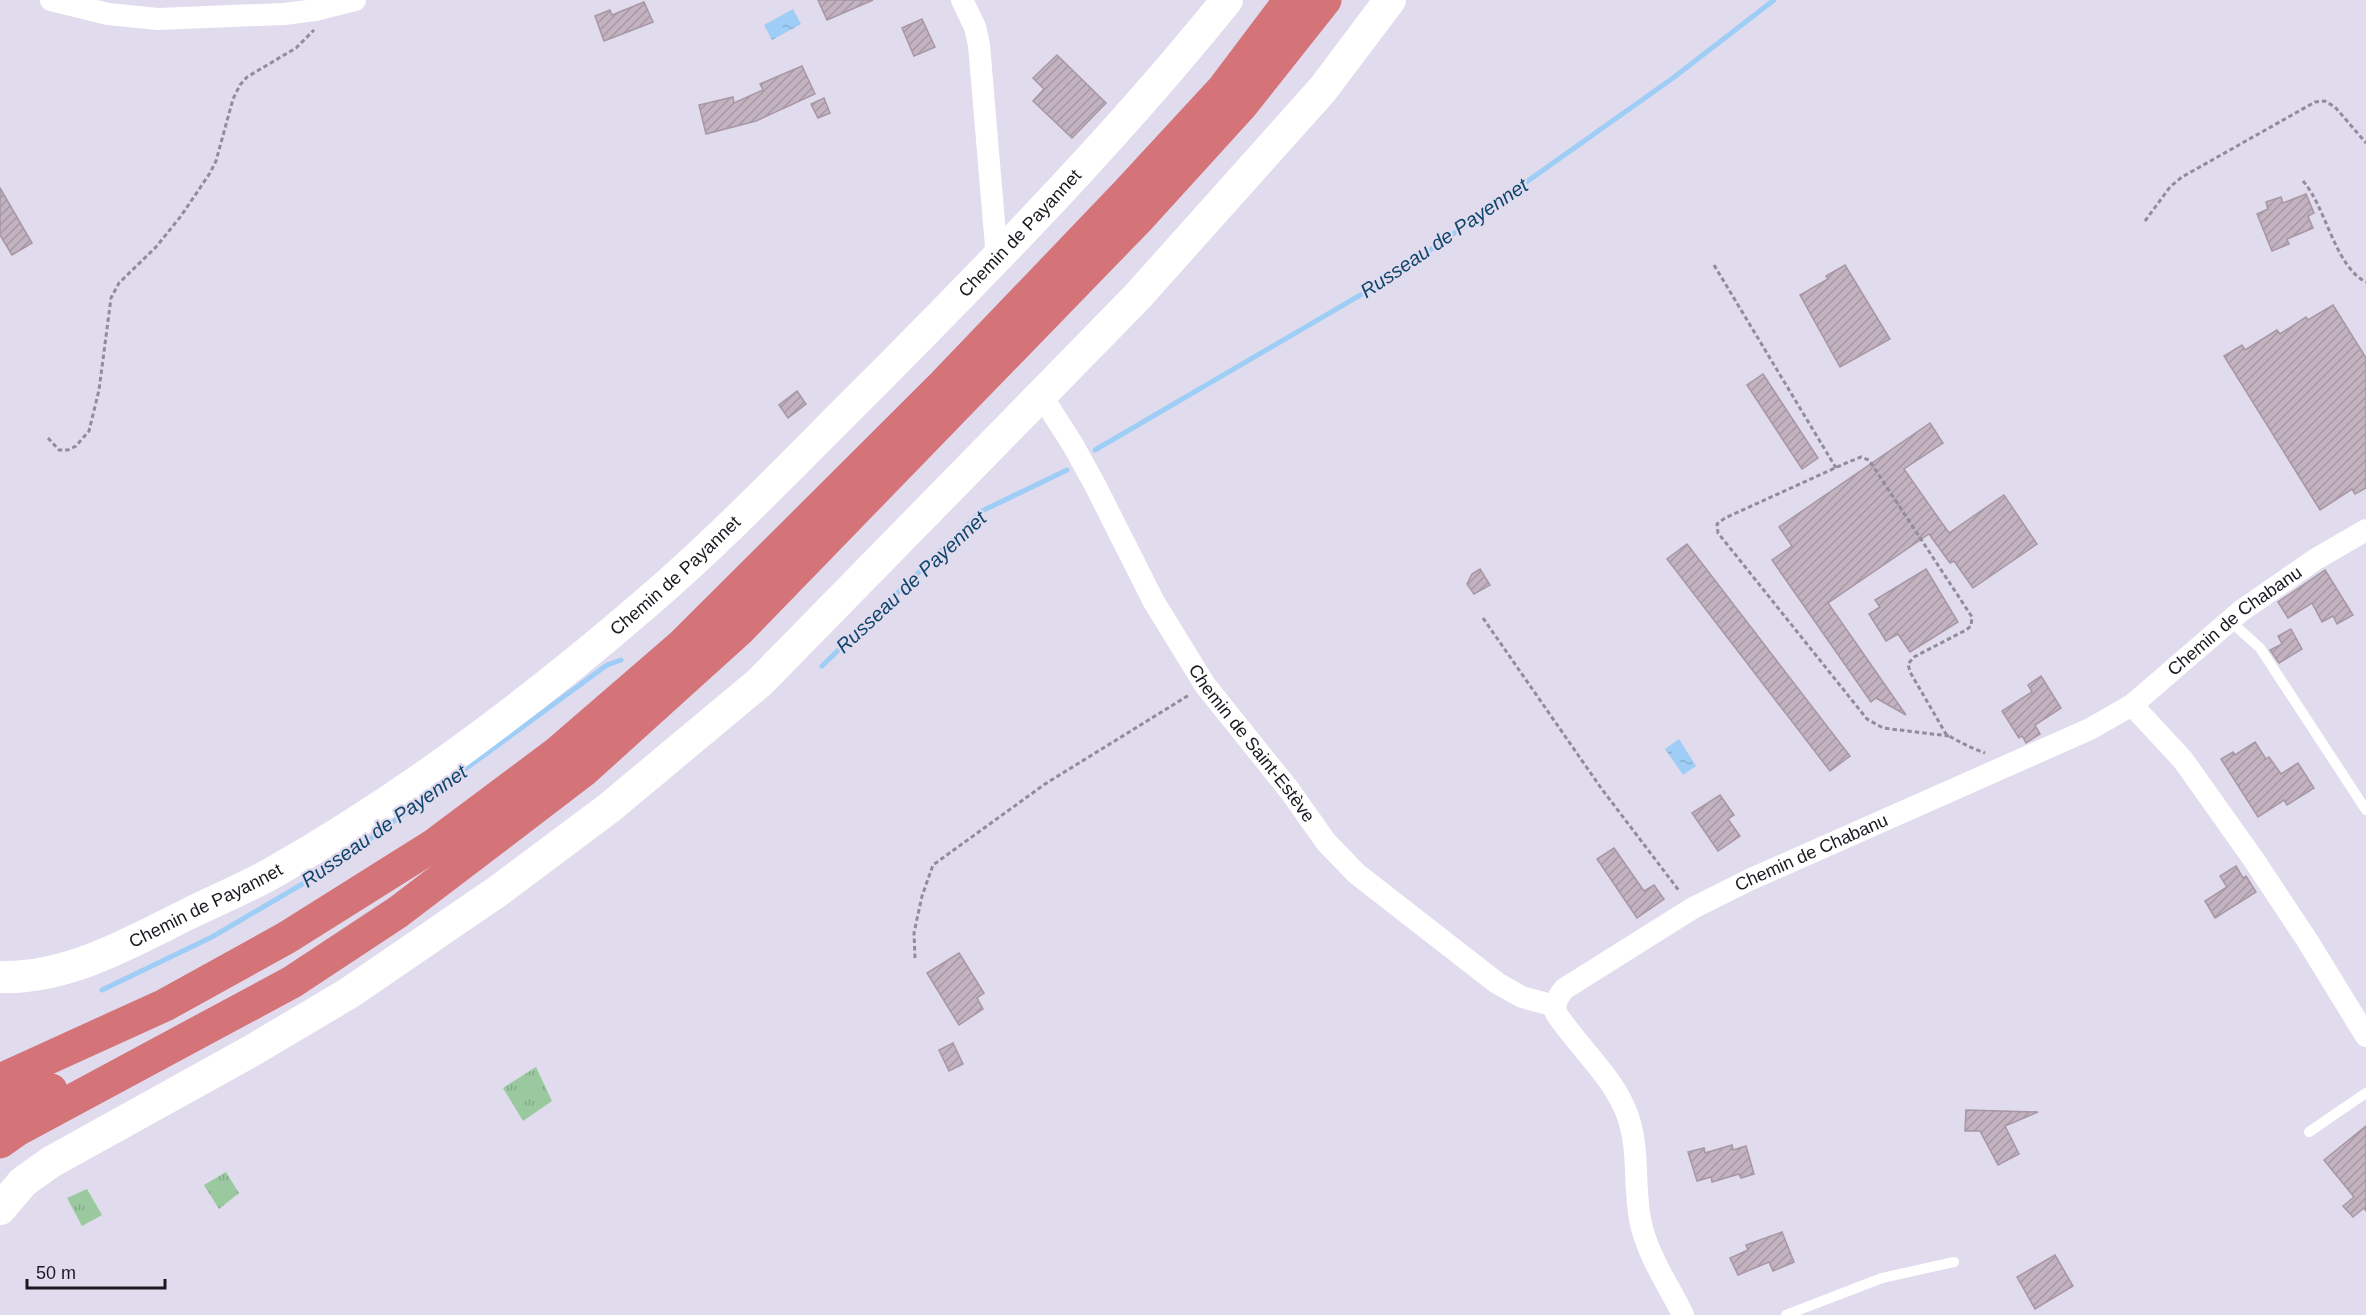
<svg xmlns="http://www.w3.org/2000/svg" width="2366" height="1315" viewBox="0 0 2366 1315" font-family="Arial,sans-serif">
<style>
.grass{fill:url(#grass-tufts)}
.water{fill:url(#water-ripples)}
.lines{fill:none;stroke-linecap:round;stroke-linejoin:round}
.stream{stroke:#9ecdf6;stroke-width:5}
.building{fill:url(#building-hatch);stroke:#a797a4;stroke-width:1.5}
.path{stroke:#908c99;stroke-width:3;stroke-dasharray:4.5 3;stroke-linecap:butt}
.lane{stroke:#fff;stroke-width:10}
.street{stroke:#fff;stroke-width:22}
.secondary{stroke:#fff;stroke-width:32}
.highway{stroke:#d47378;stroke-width:33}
.labels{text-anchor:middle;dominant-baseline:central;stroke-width:4.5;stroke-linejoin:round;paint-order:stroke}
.street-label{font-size:18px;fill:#1b191f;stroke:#e1dbee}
.water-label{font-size:20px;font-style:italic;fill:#10456c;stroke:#e1dbee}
</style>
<defs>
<pattern id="grass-tufts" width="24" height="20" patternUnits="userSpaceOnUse" patternTransform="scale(1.5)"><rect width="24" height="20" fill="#9ac89f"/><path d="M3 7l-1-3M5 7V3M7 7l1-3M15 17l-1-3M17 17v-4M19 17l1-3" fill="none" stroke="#84ab88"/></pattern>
<pattern id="water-ripples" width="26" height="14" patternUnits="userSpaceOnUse" patternTransform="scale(1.5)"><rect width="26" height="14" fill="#9ecdf6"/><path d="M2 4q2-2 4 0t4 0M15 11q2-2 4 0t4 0" fill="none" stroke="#88afd2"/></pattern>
<pattern id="building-hatch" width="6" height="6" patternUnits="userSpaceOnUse" patternTransform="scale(1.5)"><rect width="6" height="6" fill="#c3b2bf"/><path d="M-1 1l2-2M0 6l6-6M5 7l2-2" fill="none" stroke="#a798a4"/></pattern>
</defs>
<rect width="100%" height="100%" fill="#e1dbee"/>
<g class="grass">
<polygon points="536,1067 552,1101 523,1121 503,1088"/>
<polygon points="226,1172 239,1193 219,1209 204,1185"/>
<polygon points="87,1189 102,1215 82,1226 67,1198"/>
</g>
<g class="water">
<polygon points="793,9 801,24 772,40 764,25"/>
<polygon points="1679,739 1696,766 1683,775 1665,749"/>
</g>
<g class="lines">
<g class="stream">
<polyline points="1095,450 1398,273 1673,78 1774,0"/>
<polyline points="822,666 982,511 1067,470"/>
<polyline points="102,990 212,937 333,866 607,665 621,660"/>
</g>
</g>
<g class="building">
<polygon points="818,0 873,0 827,20"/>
<polygon points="644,2 653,22 604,41 595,16 610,10 612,15"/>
<polygon points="922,19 935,47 914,56 902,28"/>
<polygon points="1057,55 1106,103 1072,138 1033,101 1044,89 1033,78"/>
<polygon points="802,66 815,94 756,121 706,134 699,105 733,97 734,103 763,90 760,84"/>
<polygon points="824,98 830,113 818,118 811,104"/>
<polygon points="0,188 32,243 12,255 0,235"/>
<polygon points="2306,194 2314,213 2308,216 2313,228 2287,239 2289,244 2272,251 2257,214 2268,209 2266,202 2281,197 2283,203"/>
<polygon points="1845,265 1890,339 1840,367 1800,295 1828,279 1826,276"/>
<polygon points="2333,305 2366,358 2366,488 2355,494 2352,489 2320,510 2224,356 2242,345 2245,350 2277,330 2280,334 2306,317 2308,320"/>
<polygon points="1763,374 1818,458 1802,469 1747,385"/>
<polygon points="797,391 806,404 788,418 779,405"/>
<polygon points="1930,423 1943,443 1904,469 1949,533 2004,495 2037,544 1973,588 1954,561 1950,563 1929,534 1828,603 1906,715 1876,698 1871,702 1772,560 1792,546 1779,527"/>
<polygon points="1687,544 1850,756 1830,771 1667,559"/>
<polygon points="1480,569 1490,585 1474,594 1467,584 1472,574"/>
<polygon points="1926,569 1958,622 1910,652 1898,634 1886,641 1869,614 1880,607 1875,600"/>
<polygon points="2325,570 2353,615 2337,624 2333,616 2322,622 2312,603 2288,618 2278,602"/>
<polygon points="2291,629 2302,649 2279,663 2270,650 2282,644 2278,636"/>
<polygon points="2041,676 2061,708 2035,725 2040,734 2026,743 2022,736 2019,738 2002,711 2032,692 2028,685"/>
<polygon points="2255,742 2266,759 2269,757 2281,774 2298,763 2314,788 2287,805 2284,800 2258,817 2221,759 2233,752 2235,755"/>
<polygon points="1720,795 1734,815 1728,819 1740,836 1718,851 1692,813"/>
<polygon points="1614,848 1644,891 1654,885 1664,899 1637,918 1597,859"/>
<polygon points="2236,866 2243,878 2246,876 2256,892 2215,918 2205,901 2227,887 2220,876"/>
<polygon points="959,953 984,993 977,998 983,1009 959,1025 927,973"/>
<polygon points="953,1043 963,1064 949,1071 939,1050"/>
<polygon points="1966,1110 2038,1112 2005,1126 2019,1154 1998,1165 1980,1131 1965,1131"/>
<polygon points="2366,1126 2366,1211 2364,1208 2353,1217 2343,1206 2354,1197 2324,1160"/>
<polygon points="1732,1145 1733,1150 1746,1146 1754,1174 1741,1178 1739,1174 1712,1182 1711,1177 1697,1181 1688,1152 1704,1148 1705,1153"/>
<polygon points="1782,1232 1794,1262 1773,1271 1769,1262 1738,1275 1730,1258 1748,1250 1746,1245"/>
<polygon points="2055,1255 2073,1286 2035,1309 2017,1277"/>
</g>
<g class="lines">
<g class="path">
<path d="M 2303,181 C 2326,207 2335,267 2366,282"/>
<polyline points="2145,221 2170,187 2182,177 2315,102 2325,101 2335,107 2366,143"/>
<polyline points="1714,265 1836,468"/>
<polyline points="48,438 59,450 68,450 76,446 89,431 99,390 111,298 119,283 156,247 181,216 210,173 216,161 233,99 240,85 247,77 296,48 314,30"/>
<polyline points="1483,618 1601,788 1680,892"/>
<path d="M 1949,736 L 1883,728 L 1867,719 L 1718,533 L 1717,524 L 1725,518 L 1846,463 L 1861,457 L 1869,460 L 1972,617 L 1971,626 L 1966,630 L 1914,657 L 1908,664 L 1910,672 L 1946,734 C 1959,742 1971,748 1985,753"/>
<polyline points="915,958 914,933 922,896 933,865 1045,784 1189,695"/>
</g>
<g class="lane">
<polyline points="2230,621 2260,648 2366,810"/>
<polyline points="2309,1132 2366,1093"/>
<polyline points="1786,1315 1882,1278 1954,1262"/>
</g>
<g class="street">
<polyline points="51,0 108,14 158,19 284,14 315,10 355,0"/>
<polyline points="962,0 975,27 979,45 997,258"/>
<path id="s1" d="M 1041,395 L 1073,445 L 1095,485 L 1154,602 L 1205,685 L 1290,791 L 1326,842 L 1357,874 L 1497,983 L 1522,997 L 1555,1006"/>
<polyline points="2132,705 2183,760 2254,860 2307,940 2366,1036"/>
<path id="s2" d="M 1683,1315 C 1669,1286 1650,1259 1642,1228 C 1632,1190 1641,1151 1627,1114 C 1613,1076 1578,1047 1556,1013 C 1554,1003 1558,997 1564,989 L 1693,908 L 1749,880 L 2090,729 L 2132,705 L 2241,611 L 2316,559 L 2366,530"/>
</g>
<g class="secondary">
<path id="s3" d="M 0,977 C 68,979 129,943 188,914 C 216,900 246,888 274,872 C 406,797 529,704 644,605 C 727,534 802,454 880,377 C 1000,256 1120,133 1227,0"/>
<polyline points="0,1209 23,1182 51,1162 253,1050 349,993 498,891 609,808 760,682 1137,297 1323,89 1390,0"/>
</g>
<g class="highway">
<polyline points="0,1080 165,1005 286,938 434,845 557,753 682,645 943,385 1126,194 1223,89 1290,0"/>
<polyline points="0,1111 51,1090"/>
<polyline points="0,1142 17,1130 292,982 398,912 583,771 739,630 1140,217 1241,106 1325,0"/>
</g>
</g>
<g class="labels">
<g class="street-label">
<text stroke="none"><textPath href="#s3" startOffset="1282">Chemin de Payannet</textPath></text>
<text stroke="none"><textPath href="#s3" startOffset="796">Chemin de Payannet</textPath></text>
<text stroke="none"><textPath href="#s2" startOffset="1131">Chemin de Chabanu</textPath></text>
<text stroke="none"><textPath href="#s1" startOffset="408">Chemin de Saint-Estève</textPath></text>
<text stroke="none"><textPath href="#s2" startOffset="645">Chemin de Chabanu</textPath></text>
<text stroke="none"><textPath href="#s3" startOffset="220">Chemin de Payannet</textPath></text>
</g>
<g class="water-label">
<text transform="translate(1444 238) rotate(-34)">Russeau de Payennet</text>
<text transform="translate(911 582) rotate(-43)">Russeau de Payennet</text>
<text transform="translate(384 826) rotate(-35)">Russeau de Payennet</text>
</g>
</g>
<path d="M27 1279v9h138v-9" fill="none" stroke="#1b191f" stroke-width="3"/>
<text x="36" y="1279" font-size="18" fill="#1b191f" stroke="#e1dbee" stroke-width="4.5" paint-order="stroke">50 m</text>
</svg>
